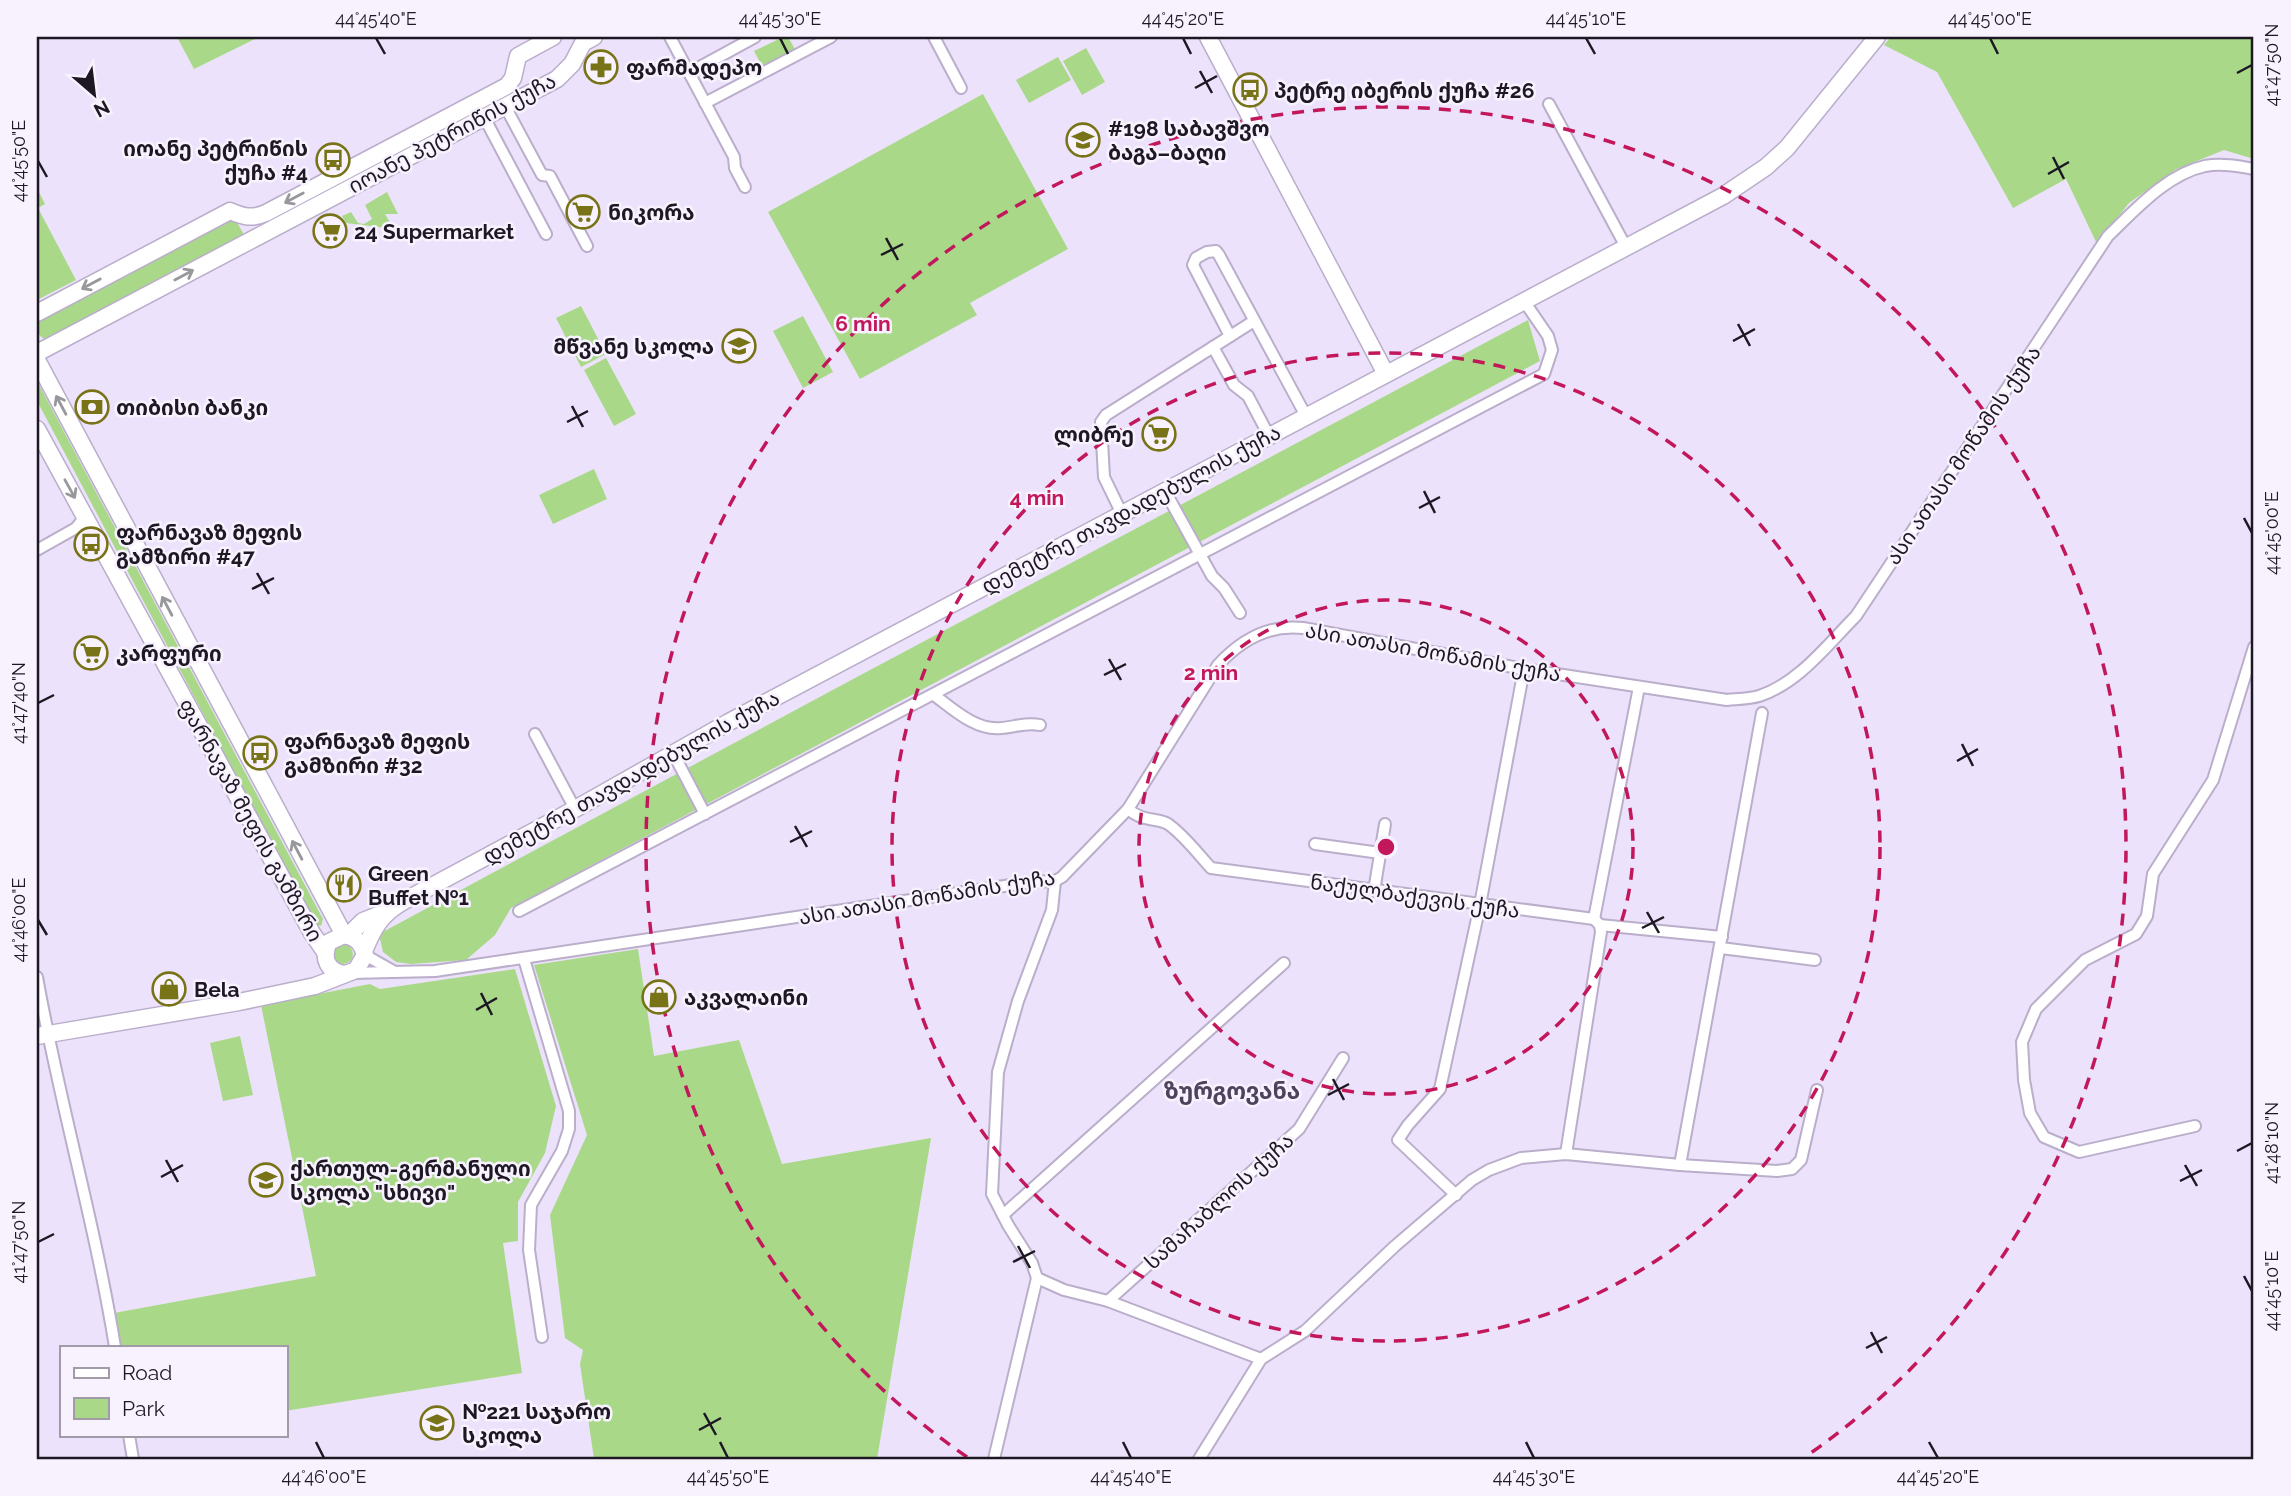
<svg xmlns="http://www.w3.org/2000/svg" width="2291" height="1496" viewBox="0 0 2291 1496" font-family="Raleway,'Noto Sans Georgian',sans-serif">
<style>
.green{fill:#a9d988}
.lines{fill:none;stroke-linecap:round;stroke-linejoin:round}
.street-casing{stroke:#baaecb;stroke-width:14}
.secondary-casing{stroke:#baaecb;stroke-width:19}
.street{stroke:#fff;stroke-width:10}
.secondary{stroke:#fff;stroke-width:16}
.oneway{stroke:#99979c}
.ticks{fill:none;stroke:#1d1823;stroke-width:2.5}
.ring{fill:none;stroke:#c2185b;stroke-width:3.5;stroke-dasharray:12 9}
.labels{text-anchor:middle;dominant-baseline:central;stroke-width:5;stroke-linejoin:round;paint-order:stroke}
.poi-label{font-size:21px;font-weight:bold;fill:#1d1823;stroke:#f7f2fe;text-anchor:start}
.street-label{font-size:21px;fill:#1d1823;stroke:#f7f2fe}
.neighbourhood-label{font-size:23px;font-weight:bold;fill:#4e435c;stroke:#f7f2fe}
.centre{fill:#c2185b;stroke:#f7f2fe;stroke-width:3.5}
.ring-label{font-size:21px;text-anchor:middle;font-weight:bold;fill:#c2185b;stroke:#f7f2fe;stroke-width:5;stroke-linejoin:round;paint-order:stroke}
.neatline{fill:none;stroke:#1d1823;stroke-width:2.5}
.ticks-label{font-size:18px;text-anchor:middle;fill:#1d1823}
</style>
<rect width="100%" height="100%" fill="#ede2fb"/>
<g class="green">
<polygon points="177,37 259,37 194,69"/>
<polygon points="783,37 788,37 796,51 763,68 754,51"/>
<polygon points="1891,37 2254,37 2254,159 2224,150 2175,170 2129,203 2097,244 2066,179 2013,208 1937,72 1884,45"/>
<polygon points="1086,48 1105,82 1082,95 1063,61"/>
<polygon points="1058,57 1071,80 1029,103 1016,80"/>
<polygon points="983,94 1068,249 970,303 977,315 860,379 768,212"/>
<polygon points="37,188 45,204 38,208 76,280 37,300"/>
<polygon points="387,192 398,214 385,214 394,229 346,223 342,216 351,212 358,223 364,224 372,219 365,205"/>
<polygon points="226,217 235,219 243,233 242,238 46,341 37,333 37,318"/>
<polygon points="581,306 606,354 581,367 556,318"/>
<polygon points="803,316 833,372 803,388 773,331"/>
<polygon points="1528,320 1540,361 511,908 495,935 466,960 411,964 396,962 383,952 379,934 855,678"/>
<polygon points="606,358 636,414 614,426 584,370"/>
<polygon points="37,381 323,919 321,926 315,924 37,401"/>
<polygon points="594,469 607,499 553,524 539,495"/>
<circle cx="343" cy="954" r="10"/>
<polygon points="638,949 654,1056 739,1040 782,1164 931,1138 877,1459 594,1459 580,1364 583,1350 565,1338 550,1215 587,1135 534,965"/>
<polygon points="515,969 556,1106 545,1153 518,1202 518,1241 503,1243 522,1373 285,1411 285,1347 120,1347 114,1313 316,1276 261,1005 370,984 380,989"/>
<polygon points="240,1036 253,1095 223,1101 210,1043"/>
</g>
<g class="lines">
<defs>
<g id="street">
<polyline points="670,37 734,157 735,168 745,187"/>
<polyline points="934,37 961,88"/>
<polyline points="689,73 755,37"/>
<polyline points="705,103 831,37"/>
<polyline points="1549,104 1626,247"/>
<polyline points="505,106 542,175 550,176 587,246"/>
<polyline points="484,117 546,234"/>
<polyline points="1230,336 1193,265 1196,258 1207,252 1216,251 1219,255 1306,416"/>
<polyline points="1213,347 1234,385 1248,396 1269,436"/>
<polyline points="1165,491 1212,576 1224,588 1240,613"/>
<polyline points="1122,514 1104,477 1101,422 1106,415 1254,321"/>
<polyline points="37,550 76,528 85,517"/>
<path d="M 934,695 C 953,709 976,731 1001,728 C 1015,727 1026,722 1040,725"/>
<polyline points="535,734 575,809"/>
<polyline points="673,753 705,814"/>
<path d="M 1128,809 C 1144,823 1157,817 1168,824 C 1184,835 1198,854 1211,868 L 1594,919 L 1600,925 L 1722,937"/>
<polyline points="1315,844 1380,853"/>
<polyline points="1055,881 1052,910 1018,1001 998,1072 992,1194 1008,1225 1032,1263 1037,1278 1064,1290 1108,1301 1261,1359"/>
<polyline points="1374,891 1385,824"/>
<polyline points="519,911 1544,374 1552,350 1548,336 1524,301"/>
<polyline points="1594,919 1639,687"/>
<polyline points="1721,948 1815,960"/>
<polyline points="365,955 395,972"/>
<polyline points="524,959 569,1111 569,1129 562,1151 531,1205 529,1250 542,1337"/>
<path d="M 351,973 L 435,971 L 1031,882 L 1055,881 L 1062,877 L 1128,809 L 1218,665 C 1241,640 1268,624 1303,628 L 1524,669 L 1727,700 C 1737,699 1749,699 1759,696 C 1799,683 1828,644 1856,616 L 2108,236 C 2135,210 2167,174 2205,166 C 2221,163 2238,166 2254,169"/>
<path d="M 37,977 C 59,1101 95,1223 115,1347"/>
<polyline points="2195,1126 2079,1152 2044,1137 2030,1113 2024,1080 2022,1042 2036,1009 2085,960 2136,934 2147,916 2153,874 2213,780 2254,647"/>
<polyline points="1566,1154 1601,932 1600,925"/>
<polyline points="1680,1165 1762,713"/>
<polyline points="1456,1195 1398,1140 1408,1125 1440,1089 1480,905 1524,669"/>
<polyline points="1003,1215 1284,963"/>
<polyline points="1108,1301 1299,1129 1343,1058"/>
<polyline points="129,1435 133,1459"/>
<polyline points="994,1459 1037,1278"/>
<polyline points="1199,1459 1261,1359 1305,1331 1395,1246 1472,1180 1489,1170 1521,1158 1566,1154 1680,1165 1777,1171 1792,1169 1801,1160 1817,1090"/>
</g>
<g id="secondary">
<polyline points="1208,37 1386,374"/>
<path d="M 37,313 L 230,211 C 244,217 252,219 266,213 L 507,86 L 513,78 L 518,56 L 553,37"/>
<polyline points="37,353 557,79 572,64 583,43 594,37"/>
<polyline points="37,360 344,935"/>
<polyline points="37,429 312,933 325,952"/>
<polyline points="348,936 363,921 386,912"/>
<path d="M 364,951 C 374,927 381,914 404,901 L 575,809 L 729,722 L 1723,196 L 1766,167 L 1787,148 L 1877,37"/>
<path d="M 37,1036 L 239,1002 L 315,986 L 356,970 L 365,955 C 362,944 357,937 344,935 L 329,942 C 321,958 328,973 346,974"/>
</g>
</defs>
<use href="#street" class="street-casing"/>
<use href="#secondary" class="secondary-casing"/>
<use href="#street" class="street"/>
<use href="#secondary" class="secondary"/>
</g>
<defs><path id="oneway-shaft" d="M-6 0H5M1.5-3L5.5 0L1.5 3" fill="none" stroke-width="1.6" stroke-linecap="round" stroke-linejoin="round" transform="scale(1.75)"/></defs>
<g class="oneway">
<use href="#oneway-shaft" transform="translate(294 198) rotate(152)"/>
<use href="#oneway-shaft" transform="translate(184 275) rotate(-28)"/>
<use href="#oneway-shaft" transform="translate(91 284) rotate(152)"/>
<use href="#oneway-shaft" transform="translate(61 405) rotate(-118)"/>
<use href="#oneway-shaft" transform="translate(70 489) rotate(61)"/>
<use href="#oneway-shaft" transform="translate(167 606) rotate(-118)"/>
<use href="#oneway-shaft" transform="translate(297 850) rotate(-118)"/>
</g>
<path class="ticks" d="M 376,38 L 385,54M 780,38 L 788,54M 1183,38 L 1191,54M 1586,38 L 1595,54M 1990,38 L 1998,54M 1200,71 L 1212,93M 2237,73 L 2252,65M 1195,88 L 1217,76M 2053,157 L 2064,179M 38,161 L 47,177M 2048,174 L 2069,162M 886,238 L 898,260M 881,255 L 903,244M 1738,324 L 1750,346M 1733,341 L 1755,329M 572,406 L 583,427M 567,422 L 588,411M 1424,491 L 1435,513M 1419,508 L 1440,497M 2244,518 L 2252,533M 257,573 L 269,594M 252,589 L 274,578M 1109,659 L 1121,680M 1104,675 L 1126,664M 38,703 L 54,695M 1962,744 L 1973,766M 1957,761 L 1978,749M 795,826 L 807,847M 790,842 L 812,831M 1647,912 L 1659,933M 38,920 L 47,935M 1642,928 L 1664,917M 481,993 L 492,1015M 476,1010 L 497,998M 1333,1079 L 1344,1100M 1328,1095 L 1349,1084M 2237,1151 L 2252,1143M 166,1160 L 178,1182M 2185,1165 L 2197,1186M 161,1177 L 183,1165M 2180,1181 L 2202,1170M 38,1242 L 54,1234M 1018,1246 L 1030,1268M 1013,1262 L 1035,1251M 2244,1276 L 2252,1291M 1871,1332 L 1882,1353M 1866,1348 L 1887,1337M 704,1413 L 716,1435M 699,1430 L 721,1418M 316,1442 L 324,1458M 720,1442 L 728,1458M 1123,1442 L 1131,1458M 1526,1442 L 1534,1458M 1929,1442 L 1938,1458"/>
<g class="ring">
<circle cx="1386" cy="847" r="247"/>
<circle cx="1386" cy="847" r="494"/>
<path d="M967 1457A740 740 0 1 1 1805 1457"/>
</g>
<defs>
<symbol id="pharmacy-ring" viewBox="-11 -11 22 22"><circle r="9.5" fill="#f7f2fe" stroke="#787317" stroke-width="1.5"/><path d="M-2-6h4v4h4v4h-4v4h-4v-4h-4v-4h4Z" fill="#787317"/></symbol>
<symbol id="bus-ring" viewBox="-11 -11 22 22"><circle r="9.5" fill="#f7f2fe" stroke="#787317" stroke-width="1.5"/><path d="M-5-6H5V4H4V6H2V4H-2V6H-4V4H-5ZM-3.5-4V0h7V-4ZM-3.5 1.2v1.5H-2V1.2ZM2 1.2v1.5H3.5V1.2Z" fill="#787317"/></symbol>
<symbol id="school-ring" viewBox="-11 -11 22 22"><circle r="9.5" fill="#f7f2fe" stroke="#787317" stroke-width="1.5"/><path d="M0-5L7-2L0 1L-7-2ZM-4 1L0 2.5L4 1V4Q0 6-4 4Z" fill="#787317"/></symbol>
<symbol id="supermarket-ring" viewBox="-11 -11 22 22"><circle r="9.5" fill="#f7f2fe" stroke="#787317" stroke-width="1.5"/><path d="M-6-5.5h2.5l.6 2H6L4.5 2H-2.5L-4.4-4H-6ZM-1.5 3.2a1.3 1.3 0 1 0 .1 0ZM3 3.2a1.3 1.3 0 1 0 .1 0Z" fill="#787317"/></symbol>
<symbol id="bank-ring" viewBox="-11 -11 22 22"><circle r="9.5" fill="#f7f2fe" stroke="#787317" stroke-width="1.5"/><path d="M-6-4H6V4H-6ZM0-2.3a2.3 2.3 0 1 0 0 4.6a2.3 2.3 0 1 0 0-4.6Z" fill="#787317"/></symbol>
<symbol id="restaurant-ring" viewBox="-11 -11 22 22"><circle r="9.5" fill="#f7f2fe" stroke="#787317" stroke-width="1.5"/><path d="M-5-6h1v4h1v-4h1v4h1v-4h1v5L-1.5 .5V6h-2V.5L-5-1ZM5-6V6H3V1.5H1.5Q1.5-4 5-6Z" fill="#787317"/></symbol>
<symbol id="shop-ring" viewBox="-11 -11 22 22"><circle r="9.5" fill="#f7f2fe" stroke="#787317" stroke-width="1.5"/><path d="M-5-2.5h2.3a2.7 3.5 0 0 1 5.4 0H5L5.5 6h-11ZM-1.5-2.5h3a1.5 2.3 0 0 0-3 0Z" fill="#787317"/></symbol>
</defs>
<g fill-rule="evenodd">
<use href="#pharmacy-ring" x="582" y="48" width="38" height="38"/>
<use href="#bus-ring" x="1231" y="71" width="38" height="38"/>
<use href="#school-ring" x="1064" y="121" width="38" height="38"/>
<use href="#bus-ring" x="314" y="141" width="38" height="38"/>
<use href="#supermarket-ring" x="564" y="193" width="38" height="38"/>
<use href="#supermarket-ring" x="311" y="212" width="38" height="38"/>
<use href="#school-ring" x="720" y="327" width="38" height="38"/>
<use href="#bank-ring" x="73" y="388" width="38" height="38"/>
<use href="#supermarket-ring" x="1140" y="415" width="38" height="38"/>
<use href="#bus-ring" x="72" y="525" width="38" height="38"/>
<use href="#supermarket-ring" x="72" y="634" width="38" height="38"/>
<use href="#bus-ring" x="241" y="734" width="38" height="38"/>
<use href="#restaurant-ring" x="325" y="866" width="38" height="38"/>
<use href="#shop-ring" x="150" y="970" width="38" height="38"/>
<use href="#shop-ring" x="640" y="978" width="38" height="38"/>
<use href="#school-ring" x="247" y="1161" width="38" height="38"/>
<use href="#school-ring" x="418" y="1404" width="38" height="38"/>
</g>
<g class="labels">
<g class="poi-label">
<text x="626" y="67">ფარმადეპო</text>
<text x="1274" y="90">პეტრე იბერის ქუჩა #26</text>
<text x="1108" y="128">#198 საბავშვო<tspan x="1108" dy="24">ბაგა–ბაღი</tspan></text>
<text x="308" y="148" text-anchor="end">იოანე პეტრიწის<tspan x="308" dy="24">ქუჩა #4</tspan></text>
<text x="608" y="212">ნიკორა</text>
<text x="354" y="231">24 Supermarket</text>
<text x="714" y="346" text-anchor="end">მწვანე სკოლა</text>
<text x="116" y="407">თიბისი ბანკი</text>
<text x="1134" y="434" text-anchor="end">ლიბრე</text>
<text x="116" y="532">ფარნავაზ მეფის<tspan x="116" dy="24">გამზირი #47</tspan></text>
<text x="116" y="653">კარფური</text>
<text x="284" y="741">ფარნავაზ მეფის<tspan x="284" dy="24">გამზირი #32</tspan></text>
<text x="368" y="873">Green<tspan x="368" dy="24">Buffet №1</tspan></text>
<text x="194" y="989">Bela</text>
<text x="684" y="997">აკვალაინი</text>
<text x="290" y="1168">ქართულ-გერმანული<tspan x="290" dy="24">სკოლა "სხივი"</tspan></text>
<text x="462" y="1411">№221 საჯარო<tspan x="462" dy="24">სკოლა</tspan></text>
</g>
<g class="street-label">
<text transform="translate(452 133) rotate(-28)">იოანე პეტრიწის ქუჩა</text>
<text transform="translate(1963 455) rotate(-56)">ასი ათასი მოწამის ქუჩა</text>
<text transform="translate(1131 509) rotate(-28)">დემეტრე თავდადებულის ქუჩა</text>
<text transform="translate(1433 652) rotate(10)">ასი ათასი მოწამის ქუჩა</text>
<text transform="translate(631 777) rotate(-29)">დემეტრე თავდადებულის ქუჩა</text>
<text transform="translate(251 820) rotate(61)">ფარნავაზ მეფის გამზირი</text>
<text transform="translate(1415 896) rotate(8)">ნაქულბაქევის ქუჩა</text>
<text transform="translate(927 897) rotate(-9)">ასი ათასი მოწამის ქუჩა</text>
<text transform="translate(1219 1201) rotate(-42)">სამაჩაბლოს ქუჩა</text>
</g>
<g class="neighbourhood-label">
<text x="1232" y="1090">ზურგოვანა</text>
</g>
</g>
<circle cx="1386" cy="847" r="10" class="centre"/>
<g class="ring-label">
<text x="863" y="331">6 min</text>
<text x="1037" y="505">4 min</text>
<text x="1211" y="680">2 min</text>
</g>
<rect width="2291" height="1496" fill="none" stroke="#f7f2fe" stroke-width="77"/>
<rect x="60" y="1346" width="228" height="91" fill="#f7f2fe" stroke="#a09ba6" stroke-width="2"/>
<rect x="74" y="1368" width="35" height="10" fill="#ffffff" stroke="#a09ba6" stroke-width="2"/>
<text x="122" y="1380" font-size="21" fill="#1d1823">Road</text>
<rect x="74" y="1398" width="35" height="21" fill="#a9d988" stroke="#a09ba6" stroke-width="2"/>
<text x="122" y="1416" font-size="21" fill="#1d1823">Park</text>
<g transform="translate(94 94) rotate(152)" stroke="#f7f2fe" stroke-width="5" paint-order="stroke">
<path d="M0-5L12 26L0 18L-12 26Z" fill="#1d1823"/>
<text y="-10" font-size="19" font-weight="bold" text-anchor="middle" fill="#1d1823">N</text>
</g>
<rect x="38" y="38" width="2214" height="1420" class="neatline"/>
<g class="ticks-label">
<text x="376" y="25">44°45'40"E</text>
<text x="780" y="25">44°45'30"E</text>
<text x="1183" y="25">44°45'20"E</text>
<text x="1586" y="25">44°45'10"E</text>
<text x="1990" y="25">44°45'00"E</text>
<text transform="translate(2272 65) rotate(-90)" y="6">41°47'50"N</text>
<text transform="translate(19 161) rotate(-90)" y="6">44°45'50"E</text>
<text transform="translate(2272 533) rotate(-90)" y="6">44°45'00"E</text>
<text transform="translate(19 703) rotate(-90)" y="6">41°47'40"N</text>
<text transform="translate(19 920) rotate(-90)" y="6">44°46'00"E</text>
<text transform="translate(2272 1143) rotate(-90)" y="6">41°48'10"N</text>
<text transform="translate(19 1242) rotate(-90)" y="6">41°47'50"N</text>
<text transform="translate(2272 1291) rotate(-90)" y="6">44°45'10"E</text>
<text x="324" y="1483">44°46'00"E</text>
<text x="728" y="1483">44°45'50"E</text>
<text x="1131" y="1483">44°45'40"E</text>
<text x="1534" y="1483">44°45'30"E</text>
<text x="1938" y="1483">44°45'20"E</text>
</g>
</svg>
